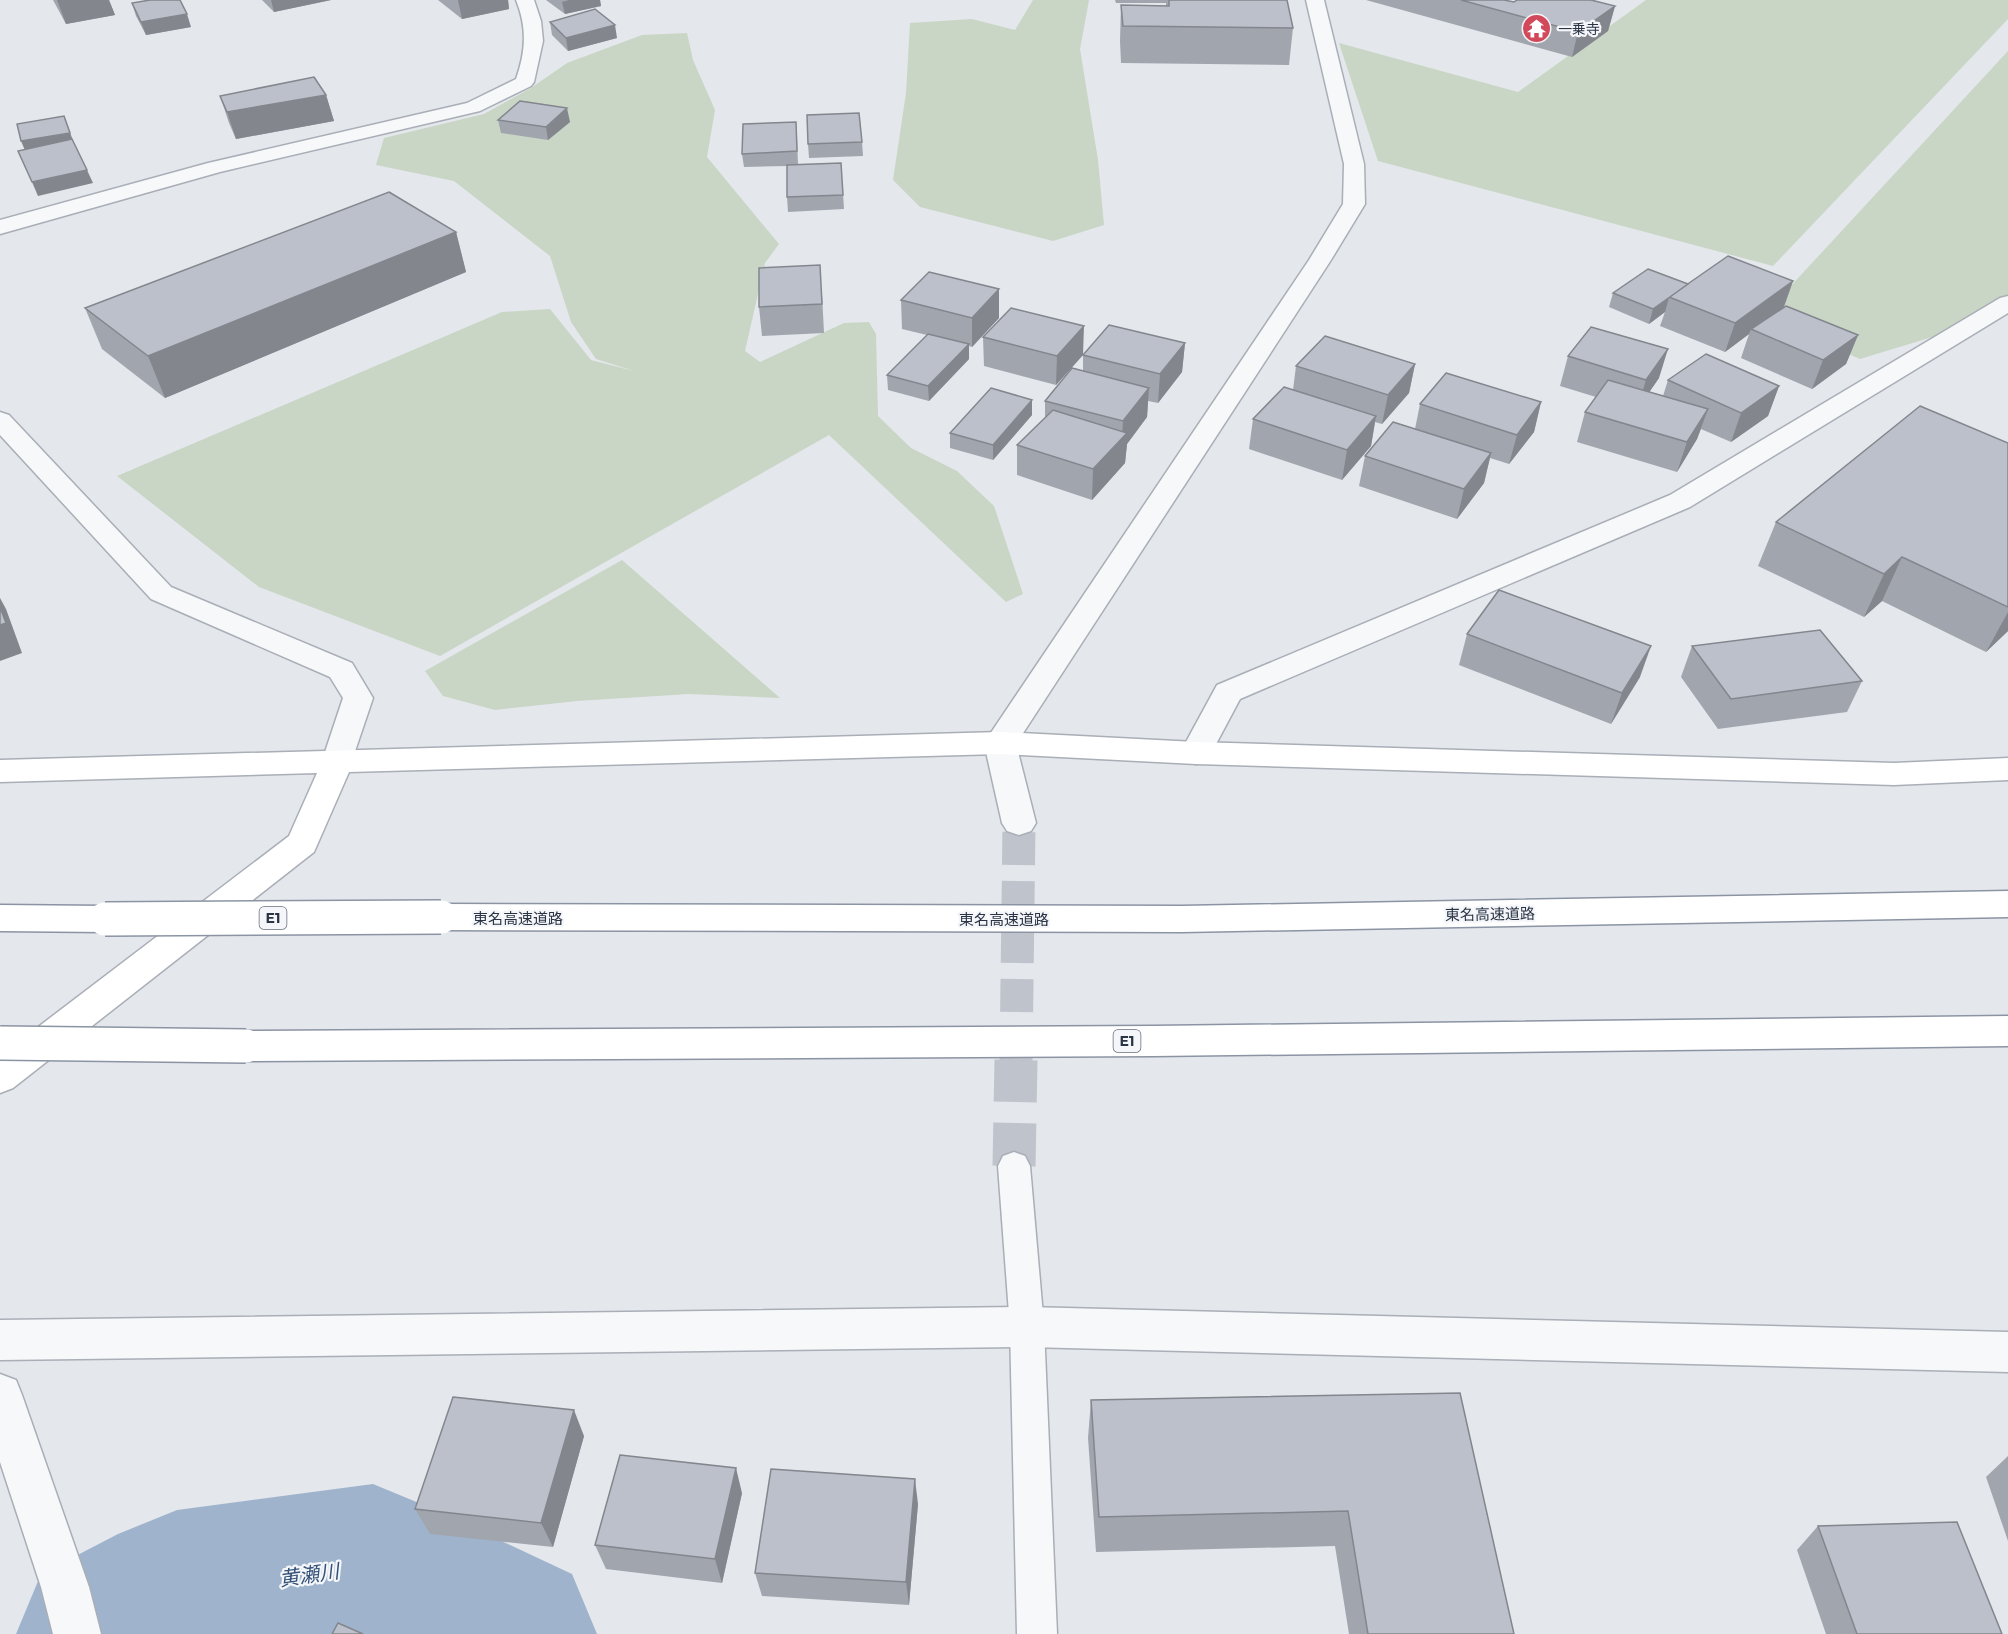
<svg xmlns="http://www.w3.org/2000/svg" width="2008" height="1634" viewBox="0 0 2008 1634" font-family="Montserrat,'Noto Sans JP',sans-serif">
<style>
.green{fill:#c9d6c5}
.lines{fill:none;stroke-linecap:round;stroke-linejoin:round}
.river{fill:#9fb4cc;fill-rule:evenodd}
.street-tunnel-far1{stroke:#bfc3cb;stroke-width:33;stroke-dasharray:33 16;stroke-linecap:butt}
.street-tunnel{stroke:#bfc3cb;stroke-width:43;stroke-dasharray:43 21;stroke-linecap:butt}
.lane-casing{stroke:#a9aeb7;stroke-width:3}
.street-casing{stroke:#a9aeb7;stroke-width:3}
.secondary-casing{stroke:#a9aeb7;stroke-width:3}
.highway-casing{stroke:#8b94a3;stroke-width:3}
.lane{fill:#f7f8fa;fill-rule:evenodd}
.street{fill:#f7f8fa;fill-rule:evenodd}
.secondary{fill:#fff;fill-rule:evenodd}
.highway{fill:#fff;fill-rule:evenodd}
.highway-bridge-casing{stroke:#8b94a3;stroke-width:36;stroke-linecap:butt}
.highway-bridge{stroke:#fff;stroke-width:33}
.wall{fill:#a1a5ae}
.shaded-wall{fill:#83868d}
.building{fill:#bbc0ca;stroke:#83868d;stroke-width:1.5}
.labels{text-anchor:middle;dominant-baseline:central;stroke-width:4.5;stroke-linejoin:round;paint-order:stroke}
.far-poi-label{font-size:14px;fill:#2b3445;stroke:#f4f6f9;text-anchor:start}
.shield{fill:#f4f6f9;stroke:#676e7b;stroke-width:1.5}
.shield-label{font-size:14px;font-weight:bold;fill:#2b3445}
.street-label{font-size:15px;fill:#2b3445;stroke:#f4f6f9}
.near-water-label{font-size:20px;font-style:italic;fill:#34527a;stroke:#f4f6f9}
</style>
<rect width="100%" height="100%" fill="#e4e7ec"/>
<g class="green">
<polygon points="1033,0 1089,0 1080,49 1098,160 1104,225 1053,241 920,207 893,180 906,93 910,23 972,19 1015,30"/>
<polygon points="1646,0 2008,0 2008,19 1773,266 1378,161 1339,43 1518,92"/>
<polygon points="687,33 693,60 715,110 707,157 779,244 765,263 745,351 760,362 844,323 869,322 876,334 878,416 911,448 957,471 994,506 1023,594 1006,602 829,435 440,656 259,587 117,476 502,312 550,309 591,360 634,371 596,359 571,322 550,256 454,181 376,165 384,138 484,114 531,88 567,63 642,35"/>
<polygon points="2008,51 2008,310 2001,316 1860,359 1763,316"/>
<polygon points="622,560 780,698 689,694 577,701 495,710 443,696 425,671"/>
</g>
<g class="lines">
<polygon class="river" points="373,1484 431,1508 572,1574 597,1634 16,1634 41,1574 118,1534 177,1510"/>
<polyline class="street-tunnel-far1" points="1016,1061 1019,823"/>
<polyline class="street-tunnel" points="1014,1166 1016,1060"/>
<defs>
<polygon id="lane" points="1014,1152 1025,1156 1030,1166 1044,1327 1057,1634 1017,1634 1010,1327 998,1166 1003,1156"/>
<g id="street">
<path d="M 516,0 L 534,0 L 541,21 L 543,41 L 534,82 L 531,86 L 480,111 L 220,172 L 0,234 L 0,220 L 208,163 L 467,103 L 516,79 C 526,51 527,27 516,0 Z"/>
<polygon points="1306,0 1324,0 1364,164 1365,204 1331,260 1016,744 1036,823 1031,831 1019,835 1007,831 1002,823 984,743 1309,260 1343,204 1344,164"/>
<polygon points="2008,296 2008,313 1690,507 1240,699 1207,761 1196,764 1185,761 1180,753 1217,685 1670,495 2000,298"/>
<polygon points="0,412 9,415 171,587 352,663 373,698 349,769 338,772 327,769 322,761 343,698 330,677 151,599 0,435"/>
<polygon points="1027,1307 2008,1332 2008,1372 1027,1347 0,1360 0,1320"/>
<polygon points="0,1374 16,1380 22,1395 89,1587 101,1634 53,1634 41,1587 0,1462"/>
</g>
<polygon id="secondary" points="1000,732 1196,742 1894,763 2008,758 2008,780 1894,785 1196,764 1000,754 349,772 314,852 13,1088 0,1093 0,1056 289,836 317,773 0,782 0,760"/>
<g id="highway">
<polygon points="2008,891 2008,917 1182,932 441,930 429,926 424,917 429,908 441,904 1182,906"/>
<polygon points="0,905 105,906 117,910 122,919 117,928 105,932 0,931"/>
<polygon points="2008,1016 2008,1046 1154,1056 246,1061 233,1057 227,1046 233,1035 246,1031 1154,1026"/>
</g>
</defs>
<use href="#lane" class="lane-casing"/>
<use href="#street" class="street-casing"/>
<use href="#secondary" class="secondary-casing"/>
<use href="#highway" class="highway-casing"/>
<use href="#lane" class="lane"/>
<use href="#street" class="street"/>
<use href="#secondary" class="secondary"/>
<use href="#highway" class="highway"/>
<defs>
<g id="highway-bridge">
<polyline points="105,919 441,917"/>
<polyline points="0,1043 246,1046"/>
</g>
</defs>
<use href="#highway-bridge" class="highway-bridge-casing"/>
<use href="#highway-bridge" class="highway-bridge"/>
</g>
<g class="wall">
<polygon points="53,0 109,0 115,15 66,24"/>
<polygon points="262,0 331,0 274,12"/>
<polygon points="438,0 508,0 509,9 462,19"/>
<polygon points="546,0 600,0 601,6 565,14"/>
<polygon points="1115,0 1287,0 1293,28 1289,65 1121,63 1120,41 1121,5 1166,6 1166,3 1116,3"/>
<polygon points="1366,0 1504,0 1514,2 1615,6 1608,31 1572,57"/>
<polygon points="132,3 191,27 146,35 136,16"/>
<polygon points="550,22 617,38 568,51 552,35"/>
<polygon points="326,95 334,121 236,139 229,123 220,96"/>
<polygon points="498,120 570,122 548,140 501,133"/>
<polygon points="797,136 798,165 841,163 844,209 788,212 787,197 787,166 744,167 742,154"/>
<polygon points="862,142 863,156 809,158 808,144"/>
<polygon points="456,232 466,272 165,398 102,349 85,308"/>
<polygon points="1793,281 1784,307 1858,335 1846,364 1812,389 1741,358 1749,334 1725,352 1660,326 1665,312 1649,324 1609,307 1613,293 1688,284"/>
<polygon points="999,289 999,318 972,347 969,346 969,359 929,401 888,390 887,375 927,335 902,329 901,300"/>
<polygon points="822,294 824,333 762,336 759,307"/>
<polygon points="983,337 1083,355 1056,385 984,366"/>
<polygon points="1185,343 1182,372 1158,403 1148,401 1147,417 1127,444 1125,463 1092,500 1017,475 1017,445 1045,418 1045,401 1083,371 1083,355"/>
<polygon points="1568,356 1659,378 1649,392 1663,396 1668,380 1779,386 1768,416 1731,442 1701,429 1697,439 1677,472 1577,442 1585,412 1596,397 1560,386"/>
<polygon points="1415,364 1409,393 1382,424 1375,422 1371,446 1342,480 1249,449 1253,419 1293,390 1296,366"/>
<polygon points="1032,400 1032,415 993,460 950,448 950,433"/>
<polygon points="1541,402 1534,432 1509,464 1490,458 1484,483 1457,519 1359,486 1365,456 1415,429 1420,404"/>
<polygon points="2008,443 2008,631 1986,652 1882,601 1864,617 1758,566 1776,522"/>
<polygon points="1467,634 1640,677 1611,724 1459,665"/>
<polygon points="1692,646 1862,681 1847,712 1718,729 1681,677"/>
<polygon points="1460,1393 1514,1634 1349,1634 1335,1546 1096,1552 1088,1438 1091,1400"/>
<polygon points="584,1436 553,1547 430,1534 415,1509"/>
<polygon points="2008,1456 2008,1541 1986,1477"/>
<polygon points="742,1493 722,1583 606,1569 595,1545"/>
<polygon points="918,1504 909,1605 762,1596 755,1573"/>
<polygon points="1818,1526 2002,1634 1826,1634 1797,1550"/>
</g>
<g class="shaded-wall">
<polygon points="57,0 109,0 115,15 66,24"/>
<polygon points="271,0 331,0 274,12"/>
<polygon points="458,0 508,0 509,9 462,19"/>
<polygon points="569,0 600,0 601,6 565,14 562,2"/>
<polygon points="1615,6 1608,31 1572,57 1578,32"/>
<polygon points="187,14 191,27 146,35 141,22"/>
<polygon points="615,25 617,38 568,51 566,38"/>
<polygon points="326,95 334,121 236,139 227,112"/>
<polygon points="567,108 570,122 548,140 546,127"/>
<polygon points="64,116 75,146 27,155 21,141"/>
<polygon points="87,170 93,183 38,196 32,182"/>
<polygon points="456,232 466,272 165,398 148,356"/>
<polygon points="1793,281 1783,309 1751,329 1749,334 1725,352 1735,323"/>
<polygon points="999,289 999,318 972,347 972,318"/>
<polygon points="1669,298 1665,312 1649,324 1653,309"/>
<polygon points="1084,326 1083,355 1056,385 1057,356"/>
<polygon points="1858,335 1846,364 1812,389 1823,360"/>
<polygon points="1185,343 1182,372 1158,403 1160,374"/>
<polygon points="969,344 969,359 929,401 928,386"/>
<polygon points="1668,349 1659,378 1637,410 1646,380"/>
<polygon points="1415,364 1409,393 1382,424 1388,395"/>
<polygon points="1779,386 1768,416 1731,442 1741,413"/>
<polygon points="1149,388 1147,417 1127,444 1125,463 1092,500 1093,469 1122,438 1123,421"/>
<polygon points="1032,400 1032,415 993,460 993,445"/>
<polygon points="1541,402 1534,432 1509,464 1517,435"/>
<polygon points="1708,409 1697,439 1677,472 1687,442"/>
<polygon points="1376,416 1371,446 1342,480 1347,450"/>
<polygon points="1491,453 1484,483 1457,519 1464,489"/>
<polygon points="1902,557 1882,601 1864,617 1884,574"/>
<polygon points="0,598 6,609 22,653 0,661"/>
<polygon points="2008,612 2008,631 1986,652"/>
<polygon points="1651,646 1640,677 1611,724 1622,693"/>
<polygon points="574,1410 584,1436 553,1547 541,1523"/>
<polygon points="736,1468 742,1493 722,1583 715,1559"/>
<polygon points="915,1479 918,1504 909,1605 906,1582"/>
</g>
<g class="building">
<polygon points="150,0 180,0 187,14 141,22 132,3"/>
<polygon points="1169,0 1287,0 1293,28 1123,26 1121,5 1169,6"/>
<polygon points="1461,0 1504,0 1514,2 1517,0 1591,0 1615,6 1578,32"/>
<polygon points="595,9 615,25 566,38 550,22"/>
<polygon points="314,77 326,95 227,112 220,96"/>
<polygon points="520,101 567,108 546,127 498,120"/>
<polygon points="859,113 862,142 808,144 807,115"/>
<polygon points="64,116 70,133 21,141 17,124"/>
<polygon points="796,122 797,151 742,154 743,124"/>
<polygon points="72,139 87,170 32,182 18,151"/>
<polygon points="841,163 843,195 787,197 787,165"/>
<polygon points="389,192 456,232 148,356 85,308"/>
<polygon points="1728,256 1793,281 1735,323 1669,297"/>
<polygon points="820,265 822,304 759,307 759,268"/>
<polygon points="1648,269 1688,284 1653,309 1613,293"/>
<polygon points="929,272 999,289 972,318 901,300"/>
<polygon points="1786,306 1858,335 1823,360 1751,329"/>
<polygon points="1011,308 1084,326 1057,356 983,337"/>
<polygon points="1109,325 1185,343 1160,374 1083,355"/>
<polygon points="1591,327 1668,349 1646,380 1568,356"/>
<polygon points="928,334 969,344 928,386 887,375"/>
<polygon points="1325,336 1415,364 1388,395 1296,366"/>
<polygon points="1706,354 1779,386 1741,413 1668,380"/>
<polygon points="1072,368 1149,388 1123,421 1045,401"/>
<polygon points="1446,373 1541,402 1517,435 1420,404"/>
<polygon points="1608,380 1708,409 1687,442 1585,412"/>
<polygon points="1284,387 1376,416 1347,450 1253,419"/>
<polygon points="991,388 1032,400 993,445 950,433"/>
<polygon points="1920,406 2008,443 2008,607 1902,557 1884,574 1776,522"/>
<polygon points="1053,410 1127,433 1093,469 1017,445"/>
<polygon points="1393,422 1491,453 1464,489 1365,456"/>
<polygon points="1499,590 1651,646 1622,693 1467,634"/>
<polygon points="0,607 6,623 0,625"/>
<polygon points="1820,630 1862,681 1731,699 1692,646"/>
<polygon points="1460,1393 1514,1634 1368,1634 1348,1511 1099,1517 1091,1400"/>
<polygon points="453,1397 574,1410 541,1523 415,1509"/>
<polygon points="620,1455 736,1468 715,1559 595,1545"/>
<polygon points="771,1469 915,1479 906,1582 755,1573"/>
<polygon points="1957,1522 2002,1634 1857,1634 1818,1526"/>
<polygon points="338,1623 363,1634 332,1634"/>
</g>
<defs>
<symbol id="temple-disc" viewBox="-11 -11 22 22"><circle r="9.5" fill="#d1495b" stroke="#f4f6f9"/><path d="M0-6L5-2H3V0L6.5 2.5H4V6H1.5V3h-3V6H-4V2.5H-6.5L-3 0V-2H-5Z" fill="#fff"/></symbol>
</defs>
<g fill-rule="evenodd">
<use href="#temple-disc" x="1520" y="12" width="33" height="33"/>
</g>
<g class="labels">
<g class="far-poi-label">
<text x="1558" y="29">一乗寺</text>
</g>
<g class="shield">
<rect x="259.5" y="907" width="27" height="22" rx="4.5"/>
<rect x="1113.5" y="1030" width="27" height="22" rx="4.5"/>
</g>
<g class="shield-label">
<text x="273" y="918">E1</text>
<text x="1127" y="1041">E1</text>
</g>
<g class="street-label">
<text transform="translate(1490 914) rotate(-1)">東名高速道路</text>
<text x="518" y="918">東名高速道路</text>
<text x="1004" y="919">東名高速道路</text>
</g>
<g class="near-water-label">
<text transform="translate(309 1575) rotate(-8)">黄瀬川</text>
</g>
</g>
</svg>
